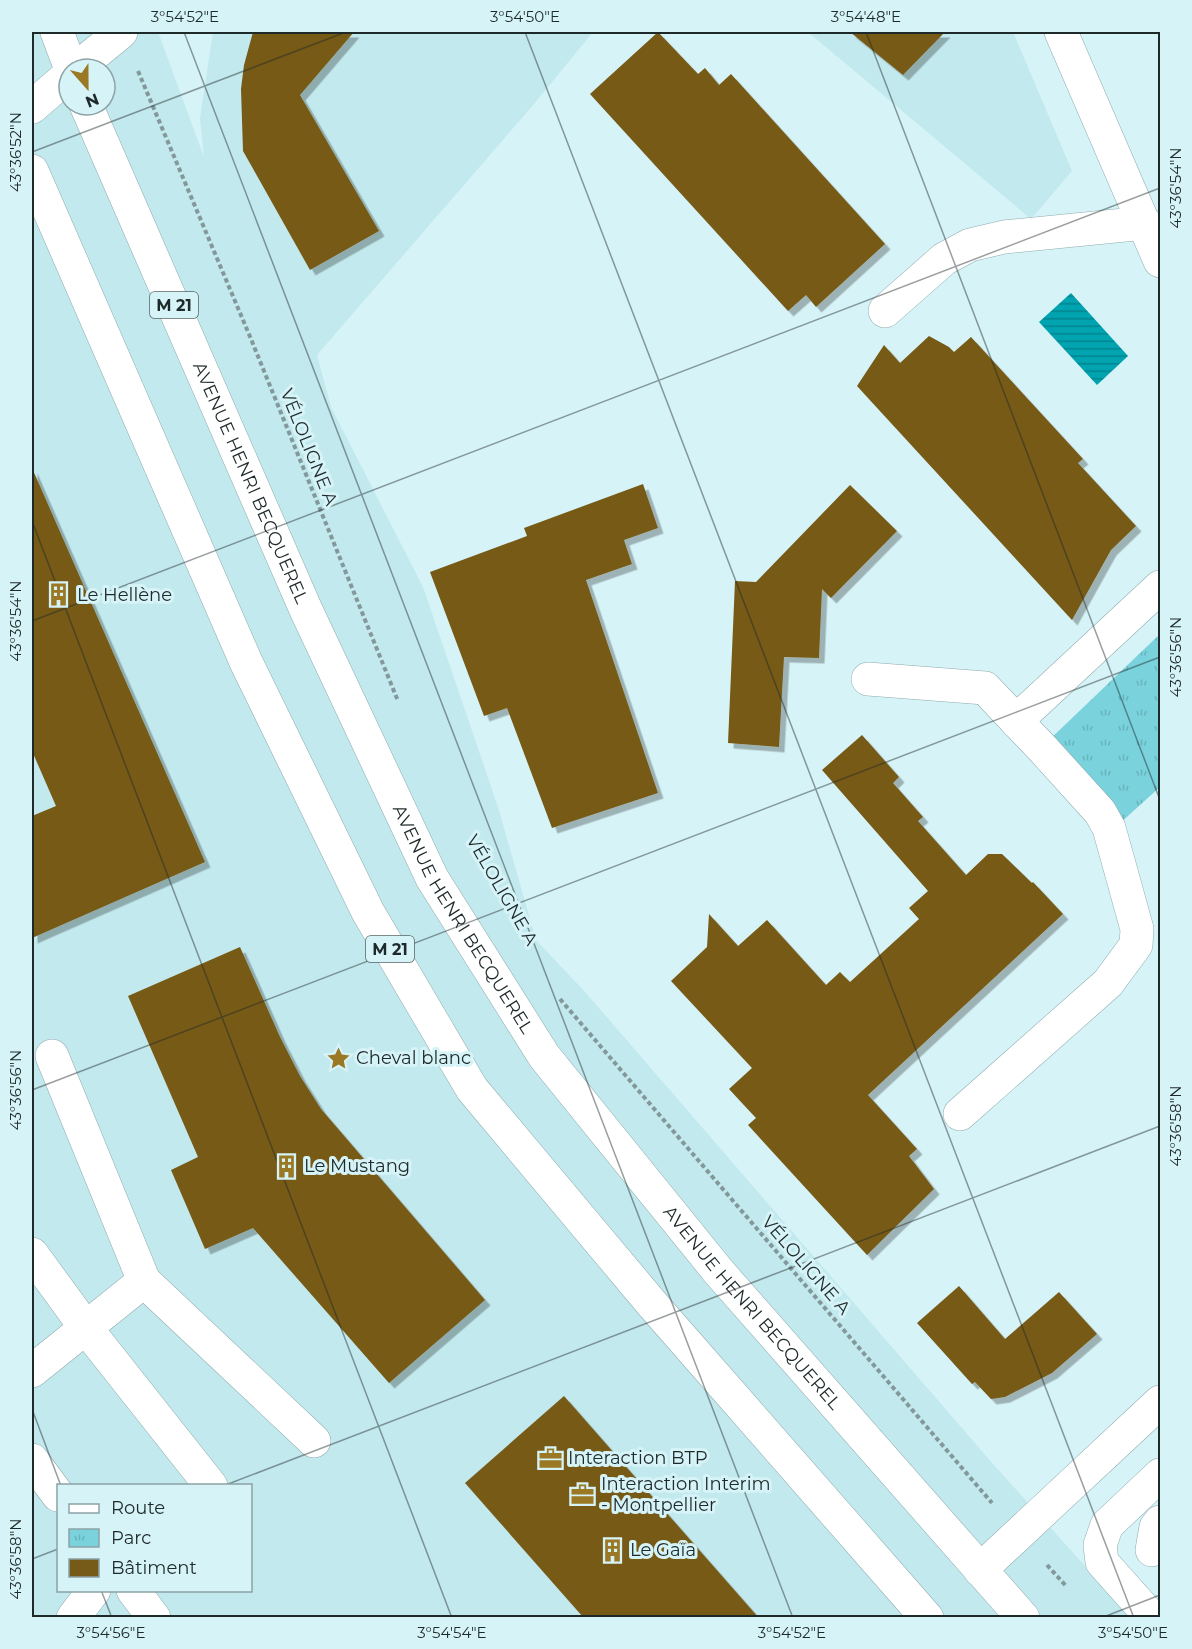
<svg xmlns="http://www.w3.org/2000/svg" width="1192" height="1649" viewBox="0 0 1192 1649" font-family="Montserrat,sans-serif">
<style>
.built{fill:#c2e9ed;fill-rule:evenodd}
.park{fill:url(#park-tufts)}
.water{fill:url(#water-rules)}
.building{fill:#765a17;filter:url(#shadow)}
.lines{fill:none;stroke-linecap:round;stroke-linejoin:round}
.minor-casing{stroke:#8fabae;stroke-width:34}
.major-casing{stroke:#8fabae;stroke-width:34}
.path{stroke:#83989b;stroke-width:4;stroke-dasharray:4.5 3;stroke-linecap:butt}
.minor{stroke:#fff;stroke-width:33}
.major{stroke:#fff;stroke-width:33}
.ticks{fill:none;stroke:#1e292a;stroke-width:1.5;stroke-opacity:0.45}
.labels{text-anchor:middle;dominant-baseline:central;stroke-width:6;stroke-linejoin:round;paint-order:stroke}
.shield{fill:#d6f3f7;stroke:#556668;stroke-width:1.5}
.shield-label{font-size:16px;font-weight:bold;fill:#1e292a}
.street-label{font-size:18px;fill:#1e292a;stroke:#d6f3f7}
.poi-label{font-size:18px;fill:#1e292a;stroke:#d6f3f7;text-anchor:start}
.neatline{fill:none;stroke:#1e292a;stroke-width:2}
.ticks-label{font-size:15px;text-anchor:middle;fill:#1e292a}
</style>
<defs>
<pattern id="park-tufts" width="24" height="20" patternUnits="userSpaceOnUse" patternTransform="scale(1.5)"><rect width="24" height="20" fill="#79d2dc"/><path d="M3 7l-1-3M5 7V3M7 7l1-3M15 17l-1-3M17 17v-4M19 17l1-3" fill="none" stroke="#68b4bd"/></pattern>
<pattern id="water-rules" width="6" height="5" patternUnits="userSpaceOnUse" patternTransform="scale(1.5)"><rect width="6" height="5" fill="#00a3b0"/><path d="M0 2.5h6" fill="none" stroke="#02858f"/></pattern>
<filter id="shadow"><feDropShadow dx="5.5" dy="5.5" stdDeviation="0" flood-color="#0004"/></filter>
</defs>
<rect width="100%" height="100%" fill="#d6f3f7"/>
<g class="built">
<path d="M 32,32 L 158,32 L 204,157 L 200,118 L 213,32 L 593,32 L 534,104 L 317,355 L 331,407 L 423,587 L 498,807 L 536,940 L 586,993 L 993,1464 L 1131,1617 L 32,1618 ZM 69,69 L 105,69 L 105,105 L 69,105 ZM 58,1486 L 250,1486 L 250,1590 L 58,1590 Z"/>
<polygon points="808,32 1013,32 1072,171 1031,219"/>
</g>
<polygon class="park" points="1160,634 1160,787 1119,824 1047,742"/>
<polygon class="water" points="1071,293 1128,356 1097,385 1039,322"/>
<g class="building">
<polygon points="253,32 354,32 300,95 379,231 310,270 243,151 241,89 244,65"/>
<polygon points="658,32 698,74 705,68 719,85 731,74 885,244 816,307 806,295 788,311 590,94"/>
<polygon points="850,32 945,32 903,75"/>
<polygon points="929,336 949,347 954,352 971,337 1083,459 1078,463 1136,526 1111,550 1072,620 857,386 884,345 900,363"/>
<polygon points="32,468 205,862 32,938 32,816 56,806 32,751"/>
<polygon points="643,484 658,528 624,540 632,564 586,580 658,793 552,828 507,708 484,716 430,572 527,536 524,528"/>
<polygon points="850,485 897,531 831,598 822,589 819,658 784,657 779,747 728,743 735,581 756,582"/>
<polygon points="862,735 899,777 893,783 923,817 918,821 966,875 988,854 1002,854 1032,883 1033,882 1063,914 868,1095 917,1149 909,1156 934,1189 867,1255 748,1125 756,1118 729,1089 752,1068 671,981 707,947 709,914 738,946 767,920 826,985 840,972 850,982 919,919 909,908 928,891 822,770"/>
<polygon points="240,947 280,1037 300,1076 321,1109 485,1300 389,1383 253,1228 205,1249 171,1170 198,1157 128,996"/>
<polygon points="959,1286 1005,1339 1059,1292 1097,1334 1052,1373 1005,1397 991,1399 975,1382 972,1384 917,1323"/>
<polygon points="564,1396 758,1617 583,1617 465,1483"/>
</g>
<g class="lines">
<defs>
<g id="minor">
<polyline points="1061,32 1160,261"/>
<polyline points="76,69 121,32"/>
<polyline points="885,311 944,259 970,245 1004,237 1145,223"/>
<polyline points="868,679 985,688 1043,749 1100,812 1109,828 1137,929 1136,945 1108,983 960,1114"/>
<polyline points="1016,721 1160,587"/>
<polyline points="52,1056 144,1281"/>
<polyline points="32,1254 86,1328 211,1486"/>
<polyline points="32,1371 144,1281 314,1441"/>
<polyline points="32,1460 58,1495"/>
<polyline points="1152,1550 1156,1527 1160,1522"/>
<polyline points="980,1570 1160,1402"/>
<polyline points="133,1590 154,1618"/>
<polyline points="73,1618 94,1590"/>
<polyline points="1152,1618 1102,1562 1100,1545 1107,1525 1160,1475"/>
</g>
<g id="major">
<polyline points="57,32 71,69"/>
<path id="s1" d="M 86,105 L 306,610 L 432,878 L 544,1056 L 718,1271 L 1023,1618"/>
<polyline points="32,107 69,75"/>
<polyline points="32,171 246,662 368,912 472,1089 653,1305 927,1618"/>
</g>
</defs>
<use href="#minor" class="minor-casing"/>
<use href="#major" class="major-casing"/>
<g class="path">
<polyline points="138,71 251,339 398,701"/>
<polyline points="560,999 992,1503"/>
<polyline points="1047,1565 1066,1586"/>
</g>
<use href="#minor" class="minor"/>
<use href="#major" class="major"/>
</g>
<path class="ticks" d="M 184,32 L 793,1618M 525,32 L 1134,1618M 866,32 L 1160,800M 32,152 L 346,32M 32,521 L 452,1618M 32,621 L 1160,188M 32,1090 L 1160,657M 32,1409 L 61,1486M 223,1486 L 1160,1126M 32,1559 L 58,1549M 101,1590 L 112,1618M 1101,1618 L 1160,1595"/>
<defs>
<symbol id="building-bare" viewBox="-9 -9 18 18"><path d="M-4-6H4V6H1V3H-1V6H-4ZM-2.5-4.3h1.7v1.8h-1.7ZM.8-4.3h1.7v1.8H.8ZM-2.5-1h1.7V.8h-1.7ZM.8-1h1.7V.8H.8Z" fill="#9b7823" stroke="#d6f3f7" stroke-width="2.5" paint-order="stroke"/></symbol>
<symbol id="sight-bare" viewBox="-9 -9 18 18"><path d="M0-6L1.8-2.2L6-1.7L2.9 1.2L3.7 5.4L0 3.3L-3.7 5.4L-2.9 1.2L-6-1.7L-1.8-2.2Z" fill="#9b7823" stroke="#d6f3f7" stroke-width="2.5" paint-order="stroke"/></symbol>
<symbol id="office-bare" viewBox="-9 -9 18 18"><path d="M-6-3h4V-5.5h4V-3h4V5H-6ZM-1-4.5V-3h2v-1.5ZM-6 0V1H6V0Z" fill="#9b7823" stroke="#d6f3f7" stroke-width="2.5" paint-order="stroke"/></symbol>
</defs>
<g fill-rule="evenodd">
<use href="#building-bare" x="42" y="578" width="33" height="33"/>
<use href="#sight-bare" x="322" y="1042" width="33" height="33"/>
<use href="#building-bare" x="270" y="1150" width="33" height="33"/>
<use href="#office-bare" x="534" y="1442" width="33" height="33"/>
<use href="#office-bare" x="566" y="1478" width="33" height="33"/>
<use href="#building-bare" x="596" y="1534" width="33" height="33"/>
</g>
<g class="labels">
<g class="shield">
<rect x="150" y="292" width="48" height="26" rx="4.5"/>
<rect x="366" y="936" width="48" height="26" rx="4.5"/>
</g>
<g class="shield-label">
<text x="174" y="305">M 21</text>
<text x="390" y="949">M 21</text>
</g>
<g class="street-label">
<text transform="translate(309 447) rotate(68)">VÉLOLIGNE A</text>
<text stroke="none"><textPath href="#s1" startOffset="412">AVENUE HENRI BECQUEREL</textPath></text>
<text transform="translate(502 890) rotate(60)">VÉLOLIGNE A</text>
<text stroke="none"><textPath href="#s1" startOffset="898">AVENUE HENRI BECQUEREL</textPath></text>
<text transform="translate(806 1265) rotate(49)">VÉLOLIGNE A</text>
<text stroke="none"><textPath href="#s1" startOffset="1384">AVENUE HENRI BECQUEREL</textPath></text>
</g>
<g class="poi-label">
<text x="77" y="595">Le Hellène</text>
<text x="356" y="1058">Cheval blanc</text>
<text x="304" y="1166">Le Mustang</text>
<text x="568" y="1458">Interaction BTP</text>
<text x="601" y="1484">Interaction Interim<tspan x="601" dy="21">- Montpellier</tspan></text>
<text x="630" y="1550">Le Gaïa</text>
</g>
</g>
<rect width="1192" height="1649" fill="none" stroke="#d6f3f7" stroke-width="66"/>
<rect x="57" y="1484" width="195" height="108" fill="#d6f3f7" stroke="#8ca2a5" stroke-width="1.5"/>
<rect x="69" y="1504" width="30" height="9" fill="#ffffff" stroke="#8ca2a5" stroke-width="1.5"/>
<text x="111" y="1514" font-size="18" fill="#1e292a">Route</text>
<rect x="69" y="1529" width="30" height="18" fill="url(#park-tufts)" stroke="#8ca2a5" stroke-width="1.5"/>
<text x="111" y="1544" font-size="18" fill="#1e292a">Parc</text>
<rect x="69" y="1559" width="30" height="18" fill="#765a17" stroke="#8ca2a5" stroke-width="1.5"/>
<text x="111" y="1574" font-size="18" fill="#1e292a">Bâtiment</text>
<g transform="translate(87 87) rotate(159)"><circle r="28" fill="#d6f3f7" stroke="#8ca2a5" stroke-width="1.5"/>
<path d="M0-4.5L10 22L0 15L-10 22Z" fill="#9b7823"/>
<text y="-9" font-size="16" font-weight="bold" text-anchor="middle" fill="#1e292a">N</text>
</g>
<rect x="33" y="33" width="1126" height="1583" class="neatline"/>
<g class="ticks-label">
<text x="185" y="22">3°54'52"E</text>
<text x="525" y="22">3°54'50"E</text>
<text x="866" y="22">3°54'48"E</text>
<text transform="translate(16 152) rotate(-90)" y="5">43°36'52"N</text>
<text transform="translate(1176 188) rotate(-90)" y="5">43°36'54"N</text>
<text transform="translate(16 621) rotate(-90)" y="5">43°36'54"N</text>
<text transform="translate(1176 657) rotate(-90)" y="5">43°36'56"N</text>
<text transform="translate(16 1090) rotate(-90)" y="5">43°36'56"N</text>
<text transform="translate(1176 1126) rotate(-90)" y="5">43°36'58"N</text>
<text transform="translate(16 1559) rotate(-90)" y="5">43°36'58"N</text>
<text x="111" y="1638">3°54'56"E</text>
<text x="452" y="1638">3°54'54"E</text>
<text x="792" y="1638">3°54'52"E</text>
<text x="1133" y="1638">3°54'50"E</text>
</g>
</svg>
